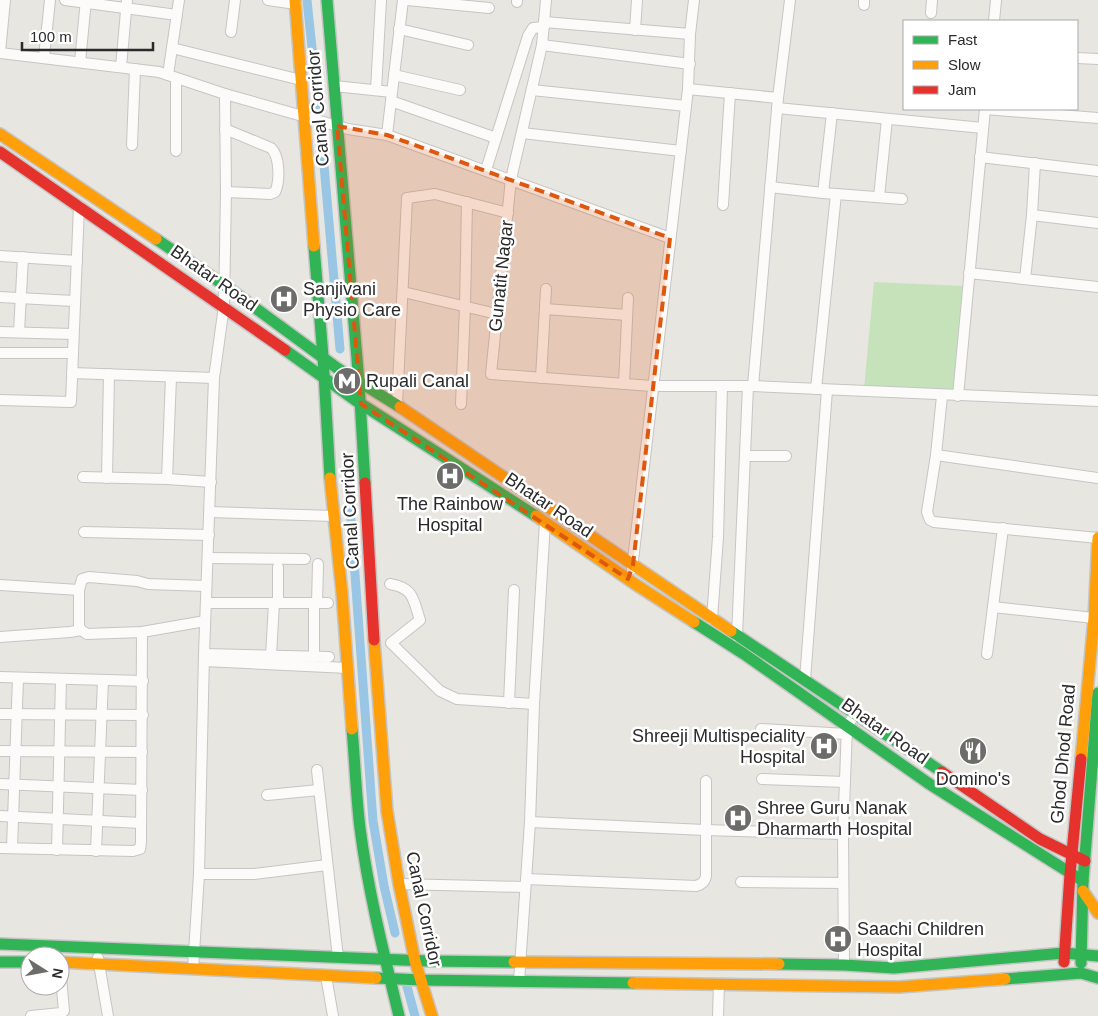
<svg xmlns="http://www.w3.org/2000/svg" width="1098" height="1016" viewBox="0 0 1098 1016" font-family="Helvetica,sans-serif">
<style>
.green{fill:#c6e2bb}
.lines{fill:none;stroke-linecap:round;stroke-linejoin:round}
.canal{stroke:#99c6e5;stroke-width:9}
.street-casing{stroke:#c6c5c5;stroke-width:12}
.fast-casing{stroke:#c6c5c5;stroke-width:14}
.slow-casing{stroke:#c6c5c5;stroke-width:14}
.jam-casing{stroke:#c6c5c5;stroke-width:14}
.street{stroke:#fcfbfa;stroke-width:10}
.fast{stroke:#30b455;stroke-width:11}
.slow{stroke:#ff9f0a;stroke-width:11}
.jam{stroke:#e5322d;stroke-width:11}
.marked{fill:#de570e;fill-opacity:0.2;stroke:#de570e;stroke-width:4;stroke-dasharray:10 6;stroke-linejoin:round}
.labels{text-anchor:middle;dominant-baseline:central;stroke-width:5;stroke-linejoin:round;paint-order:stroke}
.street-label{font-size:18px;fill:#2a2a2a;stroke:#fff}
.poi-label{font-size:18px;fill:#2a2a2a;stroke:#fff;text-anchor:start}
</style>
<rect width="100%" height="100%" fill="#e8e6e0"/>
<polygon class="green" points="874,282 965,286 955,393 864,388"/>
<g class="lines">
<g class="canal">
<polyline points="307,0 318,105"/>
<polyline points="322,142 340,349"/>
<polyline points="350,506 373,821 384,886 395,933"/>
<polyline points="406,983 415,1016"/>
</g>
<defs>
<g id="street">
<polyline points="65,0 177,15"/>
<polyline points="268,0 296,4"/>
<polyline points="407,0 489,8"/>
<polyline points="546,0 542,45 511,179 491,374 652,386 753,386 1098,401"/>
<polyline points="517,2 517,0"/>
<polyline points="864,5 864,0"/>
<polyline points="931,13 932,0"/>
<polyline points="994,21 996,0"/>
<polyline points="544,22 690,34"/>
<polyline points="399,29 468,45"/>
<polyline points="635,30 637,0"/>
<polyline points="231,32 235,0"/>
<polyline points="542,45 690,64"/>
<polyline points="172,48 301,80"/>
<polyline points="0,52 5,0"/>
<polyline points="0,53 159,72 225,94 348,129 387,135 670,238"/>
<polyline points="44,57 50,0"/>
<polyline points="1077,58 1098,59"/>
<polyline points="80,62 86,0"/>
<polyline points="121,67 127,0"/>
<polyline points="168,75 179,0"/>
<polyline points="394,75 460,90"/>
<polyline points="176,79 176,151"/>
<polyline points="334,86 392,92"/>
<polyline points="688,89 778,98"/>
<polyline points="376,90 381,0"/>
<polyline points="532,90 686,106"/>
<polyline points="391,101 496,138"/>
<polyline points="777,108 983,128"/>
<polyline points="985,109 1098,118"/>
<path d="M 225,129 L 271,148 C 280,156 280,182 275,192 L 270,194 L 226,192"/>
<polyline points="522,133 681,151"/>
<polyline points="387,135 403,0"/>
<polyline points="132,145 135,69"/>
<polyline points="980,157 1098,171"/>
<polyline points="1035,163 1032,215 1098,223"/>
<polyline points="486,170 528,36 533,28 544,27"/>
<polyline points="770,187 823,193 902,199"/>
<polyline points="823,193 832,113"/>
<polyline points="879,197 887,119"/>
<polyline points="723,205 730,93"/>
<polyline points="0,256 77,261"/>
<polyline points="969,273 1098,287"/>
<polyline points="1025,279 1032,215"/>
<polyline points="403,292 497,314"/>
<polyline points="0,297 74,301"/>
<polyline points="545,309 627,315"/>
<polyline points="0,332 73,334"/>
<polyline points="19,332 23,257"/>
<polyline points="0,353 72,353"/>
<polyline points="72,373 214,378"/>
<polyline points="541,378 546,289"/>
<polyline points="624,384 628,298"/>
<polyline points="753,386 778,98 790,0"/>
<polyline points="816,389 836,194"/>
<polyline points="942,396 936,455 927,512 930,520 934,522 1098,538"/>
<polyline points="958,396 985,109"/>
<polyline points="0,400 71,402 79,206"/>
<polyline points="461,404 465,307 467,202"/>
<polyline points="397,405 407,198 435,194 508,213"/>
<polyline points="936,455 1098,478"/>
<polyline points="746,456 786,456"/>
<polyline points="83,477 167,479 211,482"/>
<polyline points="107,478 109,374"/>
<polyline points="167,479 171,377"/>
<polyline points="210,512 333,516"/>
<polyline points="84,532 209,535"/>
<polyline points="208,558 305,559"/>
<polyline points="632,569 688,89 690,34 694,0"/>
<path d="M 390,584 C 414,588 413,599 420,620 L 391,643 L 440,691 L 457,699 L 534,704"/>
<polyline points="0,585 79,590"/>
<polyline points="206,603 328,603"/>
<polyline points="278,603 278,567"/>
<polyline points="314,603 314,657"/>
<polyline points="317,603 318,564"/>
<polyline points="993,607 1094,618"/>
<polyline points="712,619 718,537 722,386"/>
<polyline points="205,621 142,632 87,634 81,630 79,626 79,590 82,579 89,577 137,581 148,584 206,586"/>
<polyline points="737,636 748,386"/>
<polyline points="0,637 70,632 81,630"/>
<polyline points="204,654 329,657"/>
<polyline points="987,654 1003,528"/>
<polyline points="271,656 274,603"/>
<polyline points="204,661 348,668"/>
<polyline points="0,677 143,681"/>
<polyline points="805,680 827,390"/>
<polyline points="509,703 514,590"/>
<polyline points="0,714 143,715"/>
<polyline points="761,729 847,734"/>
<polyline points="0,751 142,752"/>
<polyline points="317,770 338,958"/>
<polyline points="762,779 845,782"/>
<polyline points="0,784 142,790"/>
<polyline points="267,795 319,790"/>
<polyline points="0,816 141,823"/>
<polyline points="530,822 705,830 843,834"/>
<polyline points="0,848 133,851 140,849 141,842 142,632"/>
<polyline points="12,848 18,678"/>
<polyline points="57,850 61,679"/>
<polyline points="96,851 103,680"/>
<polyline points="199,874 254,874 327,865"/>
<path d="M 526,879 L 696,886 C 702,884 705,882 706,876 L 706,781"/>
<polyline points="741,882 843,883"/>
<polyline points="399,884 525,887"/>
<polyline points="98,958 108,1016"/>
<polyline points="844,965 843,834 847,727 855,713"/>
<polyline points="193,969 199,874 204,654 214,378 224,306 226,192 225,94"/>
<polyline points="326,976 333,1016"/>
<polyline points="519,981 530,822 534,704 545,522"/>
<polyline points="31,1016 61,1013 64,1011 60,966"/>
<polyline points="718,1016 719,984"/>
</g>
<g id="fast">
<polyline points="327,0 359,383 365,483"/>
<polyline points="156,239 224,285 337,368 400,407"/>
<polyline points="314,246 323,357 330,478"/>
<polyline points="285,350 355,400 536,516"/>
<polyline points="694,622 744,654 928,783 1083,881"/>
<polyline points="731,631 942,772"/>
<path d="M 352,729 C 355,762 356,795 360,828 C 368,891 384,954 399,1016"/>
<polyline points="0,944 428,961 514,962"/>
<polyline points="0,962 30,962"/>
<polyline points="1081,963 1083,881 1098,693"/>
<polyline points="779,964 844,965 894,968 1064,953 1098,956"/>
<polyline points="376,978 422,980 633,983"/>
<polyline points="1005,979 1081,973 1098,978"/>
</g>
<g id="slow">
<polyline points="295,0 314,246"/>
<polyline points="0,134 156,239"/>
<polyline points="400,407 731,631"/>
<polyline points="330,478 342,593 352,729"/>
<polyline points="536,516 635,584 694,622"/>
<polyline points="374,640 387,811 399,884 415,961 432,1016"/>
<polyline points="1081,759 1094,618 1098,538"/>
<polyline points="1083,891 1098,913"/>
<polyline points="60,962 376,978"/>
<polyline points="514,962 779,964"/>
<polyline points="633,983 899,987 1005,979"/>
</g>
<g id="jam">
<polyline points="0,152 285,350"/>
<polyline points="365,483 374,640"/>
<polyline points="942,772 1040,839 1085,861"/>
<polyline points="1064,962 1070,874 1081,759"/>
</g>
</defs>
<use href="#street" class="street-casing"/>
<use href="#fast" class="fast-casing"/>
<use href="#slow" class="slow-casing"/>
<use href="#jam" class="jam-casing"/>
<use href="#street" class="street"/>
<use href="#fast" class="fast"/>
<use href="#slow" class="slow"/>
<use href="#jam" class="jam"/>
</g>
<path class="marked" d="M 337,126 L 387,135 L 670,238 L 633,565 L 628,579 L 361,404 Z"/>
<defs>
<symbol id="hospital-disc" viewBox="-11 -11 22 22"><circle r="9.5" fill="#6c6c6a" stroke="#fff"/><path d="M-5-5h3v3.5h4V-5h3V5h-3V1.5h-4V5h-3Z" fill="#fff"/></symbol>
<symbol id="metro-disc" viewBox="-11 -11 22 22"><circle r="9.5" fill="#6c6c6a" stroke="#fff"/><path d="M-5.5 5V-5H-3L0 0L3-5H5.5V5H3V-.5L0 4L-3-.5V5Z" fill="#fff"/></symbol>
<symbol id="restaurant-disc" viewBox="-11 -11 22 22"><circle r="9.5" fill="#6c6c6a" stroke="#fff"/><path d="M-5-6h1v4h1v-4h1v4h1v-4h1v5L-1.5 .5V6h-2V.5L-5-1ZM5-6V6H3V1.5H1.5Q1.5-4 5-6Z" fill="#fff"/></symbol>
</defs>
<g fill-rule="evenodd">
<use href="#hospital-disc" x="268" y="283" width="32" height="32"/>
<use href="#metro-disc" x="331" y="365" width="32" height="32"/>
<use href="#hospital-disc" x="434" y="460" width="32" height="32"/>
<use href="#hospital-disc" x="808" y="730" width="32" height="32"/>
<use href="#restaurant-disc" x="957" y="735" width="32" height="32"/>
<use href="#hospital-disc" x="722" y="802" width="32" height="32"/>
<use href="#hospital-disc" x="822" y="923" width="32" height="32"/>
</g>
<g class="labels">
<g class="street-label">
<text transform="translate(318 108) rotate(-95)">Canal Corridor</text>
<text transform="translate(501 276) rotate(-84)">Gunatit Nagar</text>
<text transform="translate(214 278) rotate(35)">Bhatar Road</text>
<text transform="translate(549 505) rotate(34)">Bhatar Road</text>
<text transform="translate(350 511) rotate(-93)">Canal Corridor</text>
<text transform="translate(885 731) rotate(35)">Bhatar Road</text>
<text transform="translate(1063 754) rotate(-85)">Ghod Dhod Road</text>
<text transform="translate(424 909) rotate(78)">Canal Corridor</text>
</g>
<g class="poi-label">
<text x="303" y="289">Sanjivani<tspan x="303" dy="21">Physio Care</tspan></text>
<text x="366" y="381">Rupali Canal</text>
<text x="450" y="504" text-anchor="middle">The Rainbow<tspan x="450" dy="21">Hospital</tspan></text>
<text x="805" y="736" text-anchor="end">Shreeji Multispeciality<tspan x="805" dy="21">Hospital</tspan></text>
<text x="973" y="779" text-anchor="middle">Domino's</text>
<text x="757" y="808">Shree Guru Nanak<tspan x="757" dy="21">Dharmarth Hospital</tspan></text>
<text x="857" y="929">Saachi Children<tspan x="857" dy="21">Hospital</tspan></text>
</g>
</g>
<rect x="903" y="20" width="175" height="90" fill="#ffffff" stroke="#aaaaaa"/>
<rect x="913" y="36" width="25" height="8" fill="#30b455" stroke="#aaaaaa"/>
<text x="948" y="45" font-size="15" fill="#2a2a2a">Fast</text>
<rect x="913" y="61" width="25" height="8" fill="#ff9f0a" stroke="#aaaaaa"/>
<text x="948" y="70" font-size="15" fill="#2a2a2a">Slow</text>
<rect x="913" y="86" width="25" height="8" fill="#e5322d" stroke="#aaaaaa"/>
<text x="948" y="95" font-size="15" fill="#2a2a2a">Jam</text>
<g transform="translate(45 971) rotate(101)"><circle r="24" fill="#ffffff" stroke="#aaaaaa"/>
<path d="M0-4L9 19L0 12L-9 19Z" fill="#6c6c6a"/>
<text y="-8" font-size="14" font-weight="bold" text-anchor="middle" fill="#2a2a2a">N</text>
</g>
<path d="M22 42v8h131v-8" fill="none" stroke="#2a2a2a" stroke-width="2.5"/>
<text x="30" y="42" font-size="15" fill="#2a2a2a" stroke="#ffffff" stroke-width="4" paint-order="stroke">100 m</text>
</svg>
